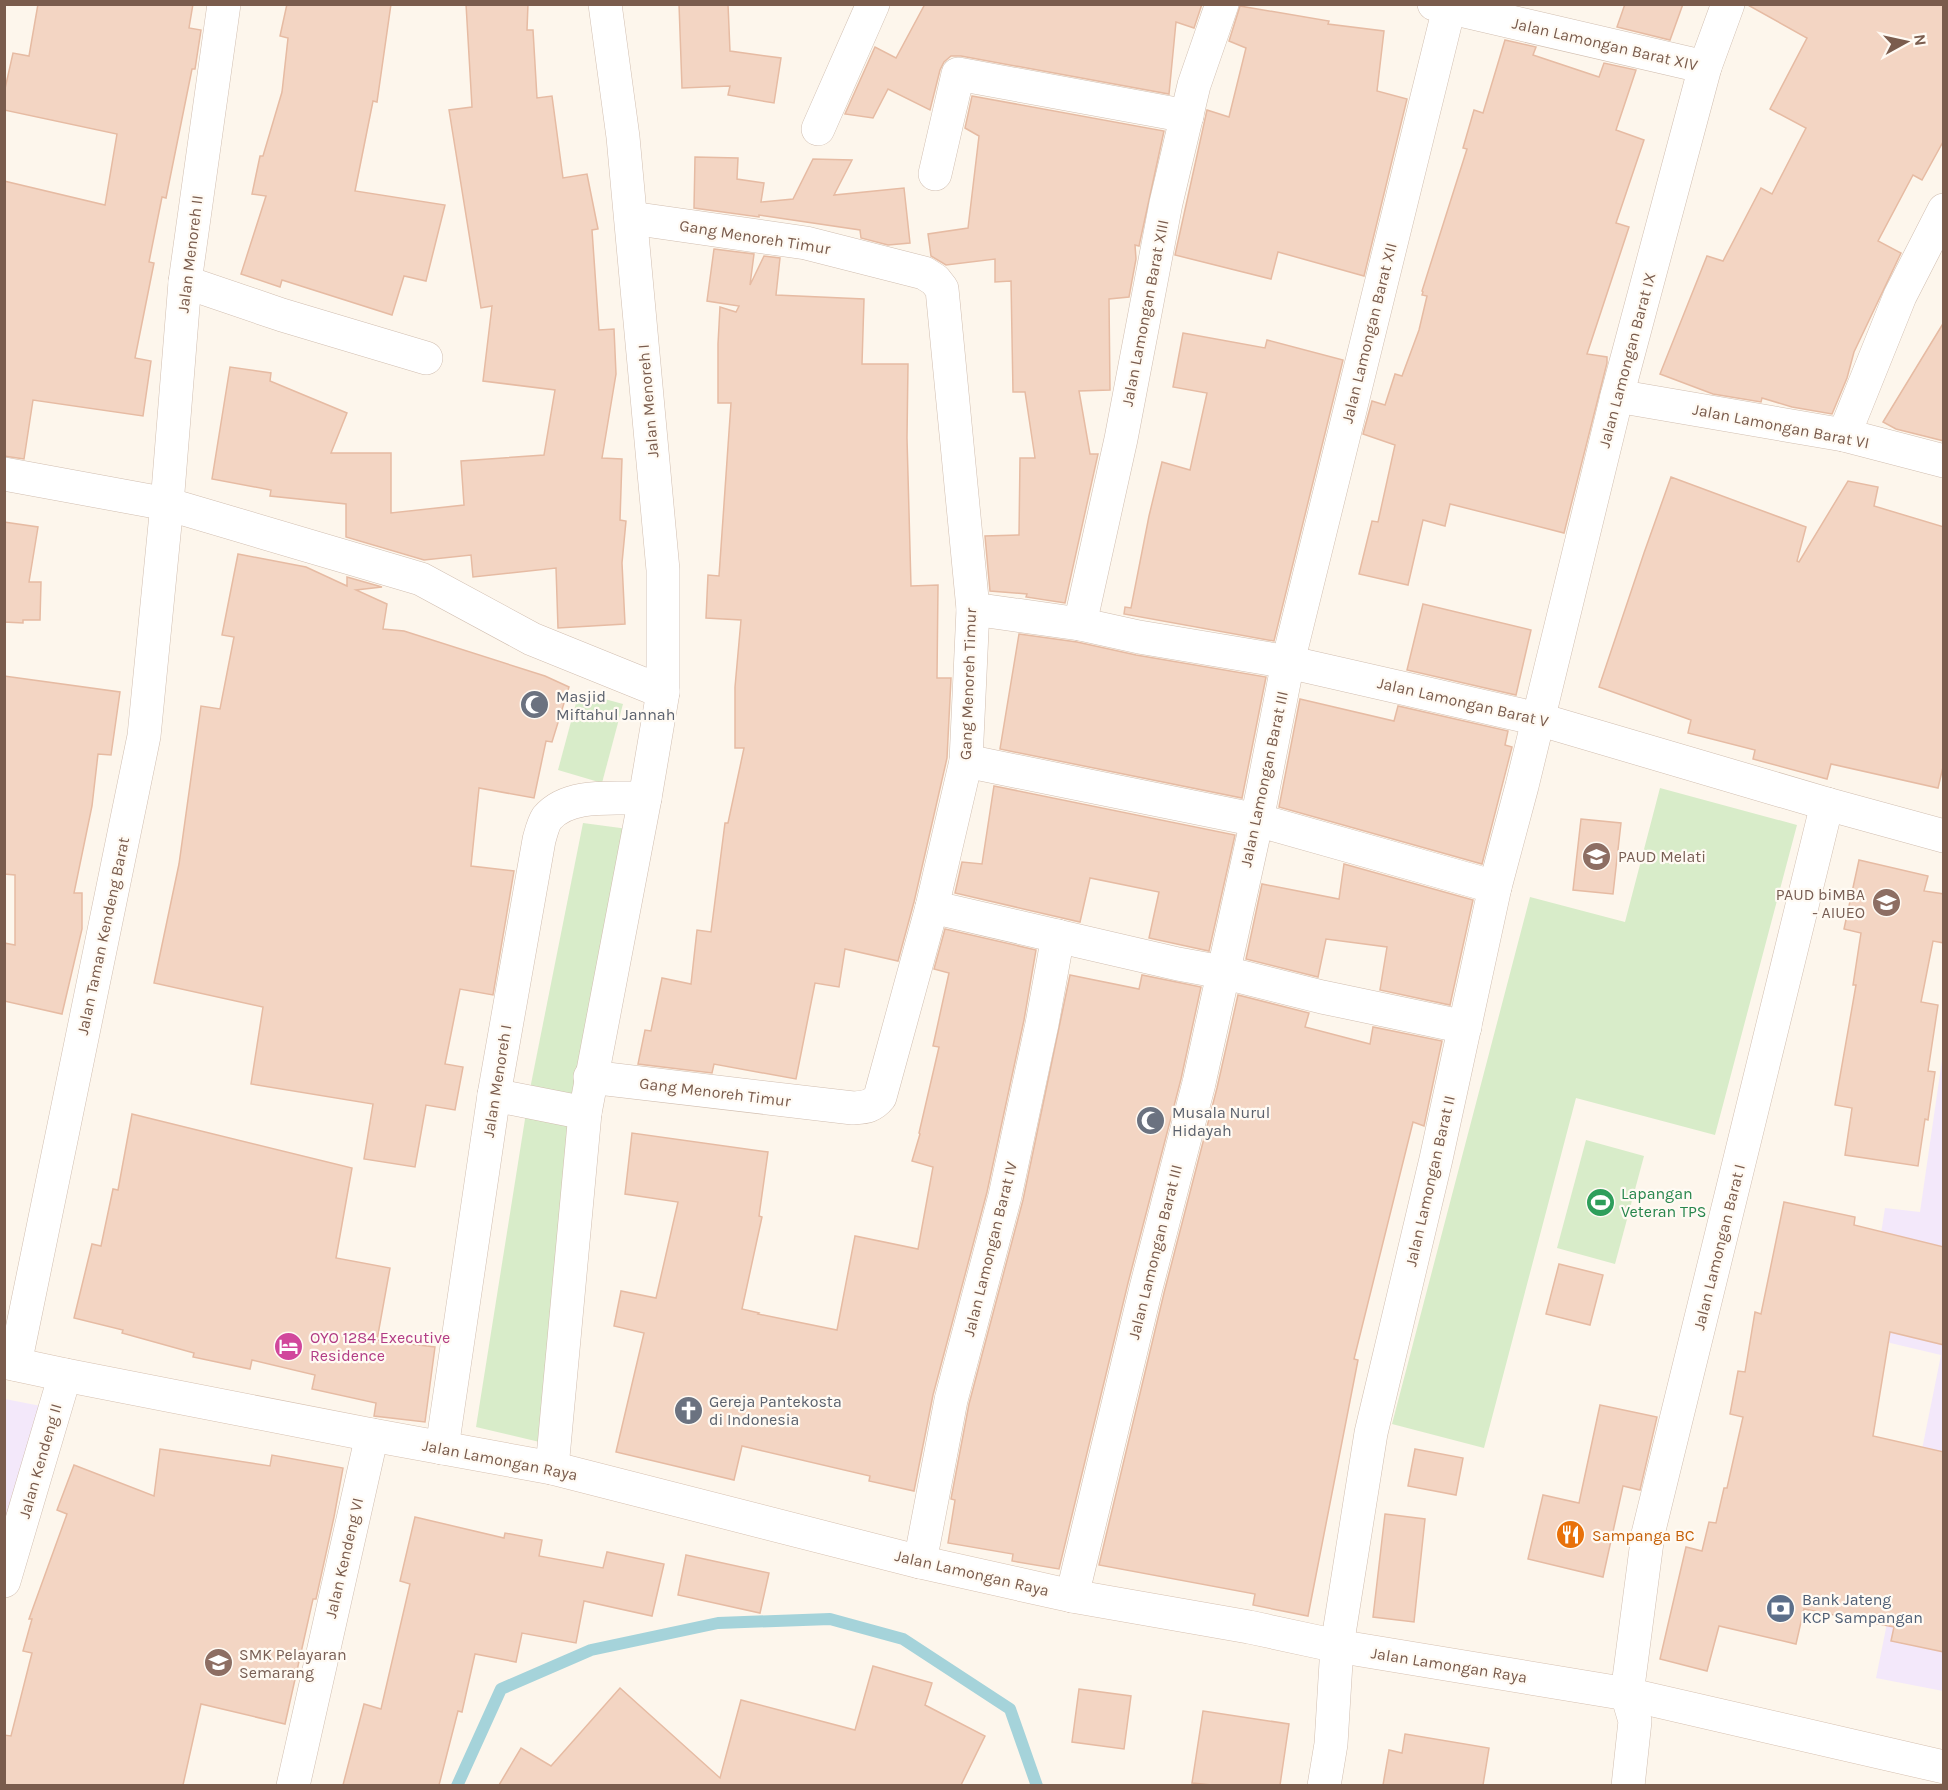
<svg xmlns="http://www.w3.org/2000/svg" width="1948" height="1790" viewBox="0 0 1948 1790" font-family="Karla,sans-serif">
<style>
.education{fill:#f3e8fa}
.green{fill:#d8ecc9}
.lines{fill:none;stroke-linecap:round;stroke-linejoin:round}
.stream{stroke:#a5d3da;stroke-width:12}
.building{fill:#f3d5c3;stroke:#e6bba3;stroke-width:1.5}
.street-casing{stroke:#d1beb0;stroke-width:34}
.secondary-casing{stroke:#d6c0b0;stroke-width:34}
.street{stroke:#fff;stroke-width:33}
.secondary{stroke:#fff;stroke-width:33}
.labels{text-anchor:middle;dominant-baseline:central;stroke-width:4.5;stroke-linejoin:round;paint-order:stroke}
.street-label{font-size:16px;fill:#7a5c4d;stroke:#fffaf3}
.worship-label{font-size:16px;fill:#5b616d;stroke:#fffaf3;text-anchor:start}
.education-label{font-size:16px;fill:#785e54;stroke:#fffaf3;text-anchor:start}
.leisure-label{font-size:16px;fill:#27864d;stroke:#fffaf3;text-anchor:start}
.hotel-label{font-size:16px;fill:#b23c85;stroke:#fffaf3;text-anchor:start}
.food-label{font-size:16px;fill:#c56008;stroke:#fffaf3;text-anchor:start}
.service-label{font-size:16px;fill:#4e5e75;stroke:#fffaf3;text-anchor:start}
</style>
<rect width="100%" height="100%" fill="#fdf6ec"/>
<g class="education">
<polygon points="1943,1053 1943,1691 1876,1678 1941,1355 1865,1337 1885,1208 1920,1212"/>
<polygon points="5,1399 46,1407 5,1553"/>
</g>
<g class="green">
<polygon points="579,692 623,704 602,783 558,770"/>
<polygon points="1660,788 1797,825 1715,1135 1576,1098 1484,1448 1392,1424 1530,897 1625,922"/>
<polygon points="583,823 628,829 548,1444 476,1427 529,1094"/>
<polygon points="1586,1140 1644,1156 1615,1264 1557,1248"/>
</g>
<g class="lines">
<polyline class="stream" points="457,1786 501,1689 591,1650 718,1623 830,1619 903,1639 1010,1709 1037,1786"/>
</g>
<g class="building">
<polygon points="38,4 193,4 189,28 201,30 195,69 192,69 166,198 162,197 149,262 154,263 135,358 151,361 143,416 33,400 24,459 4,456 4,181 105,205 117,134 4,110 4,93 13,53 29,56"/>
<polygon points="287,4 391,4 377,102 373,101 355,191 445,205 426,281 404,276 392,315 282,280 280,287 241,274 266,196 252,194 260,156 263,156 282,92 288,38 280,36"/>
<polygon points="466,4 528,4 527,30 533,30 537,98 552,96 563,178 587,174 598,229 592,230 599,330 614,329 616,374 602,458 622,459 620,520 626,521 622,563 625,624 558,628 556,568 473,577 471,555 424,560 346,537 346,504 270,496 271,490 212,479 230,367 271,373 270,381 347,413 331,453 391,453 391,513 464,505 461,461 544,455 555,390 483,381 492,306 481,308 449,110 472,107"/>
<polygon points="679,4 728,4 730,51 781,58 774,103 728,95 730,86 682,88"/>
<polygon points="925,4 1202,4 1194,28 1176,22 1169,94 961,56 951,56 944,62 940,70 930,110 888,89 873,118 845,114 875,47 896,58"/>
<polygon points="1625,4 1683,4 1670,40 1617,27"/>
<polygon points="1746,4 1944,4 1944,140 1922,180 1913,175 1878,241 1901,253 1854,352 1847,378 1832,414 1792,407 1762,398 1761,402 1713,394 1660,374 1707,256 1723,261 1761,188 1772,194 1806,128 1770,109 1807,38"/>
<polygon points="1240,6 1329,21 1328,24 1384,31 1377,91 1407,99 1364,276 1278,252 1271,279 1175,255 1207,110 1229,117 1246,48 1229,41"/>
<polygon points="1505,40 1536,47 1533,55 1599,77 1604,63 1636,70 1616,130 1644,140 1616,223 1629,227 1587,354 1607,357 1607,363 1564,533 1450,504 1445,526 1423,520 1408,585 1359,574 1372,521 1378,522 1395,445 1363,434 1372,401 1385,405 1395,374 1402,376 1419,330 1427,296 1422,295 1423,292 1422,291 1467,149 1463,148 1474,110 1483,113"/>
<polygon points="972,96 1164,131 1139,246 1135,245 1136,259 1129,297 1109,299 1110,390 1079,391 1090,454 1098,454 1065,603 1026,597 1027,594 990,591 985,536 1019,535 1020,458 1035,458 1025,392 1013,392 1011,281 995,282 995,259 946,265 931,256 928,234 968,228 979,136 965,128"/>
<polygon points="695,157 738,158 737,179 764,183 761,202 793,199 813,159 852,160 834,195 904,188 910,243 888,245 861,238 860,230 759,215 759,217 694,208"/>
<polygon points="714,249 754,254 750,285 764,256 780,258 776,295 864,299 862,364 908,364 907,438 911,586 938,585 937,678 951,678 947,758 914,902 898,961 845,949 839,987 815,983 796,1079 714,1064 712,1073 638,1064 645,1030 651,1031 662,978 691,984 697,930 711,932 725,823 728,823 744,748 735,748 735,687 741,620 706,618 708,575 719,576 731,403 718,403 718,344 720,307 736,312 739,306 707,301"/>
<polygon points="1944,322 1944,441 1896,429 1883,422"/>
<polygon points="1183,333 1265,348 1267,340 1343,360 1274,641 1124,614 1125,607 1131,608 1149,516 1162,462 1190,470 1207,393 1173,387"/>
<polygon points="1671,477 1806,527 1797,561 1799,562 1848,481 1878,487 1874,506 1944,527 1944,763 1938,788 1831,764 1827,779 1753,759 1755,750 1688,733 1691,720 1599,687 1644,553"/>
<polygon points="4,522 38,527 29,582 41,582 40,620 23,620 23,623 4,622"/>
<polygon points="238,554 306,567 347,586 347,577 382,587 356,590 387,604 383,629 404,631 545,676 569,687 552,742 546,741 534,798 479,788 471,866 514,871 493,995 460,989 445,1064 463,1067 455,1110 426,1105 415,1167 364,1159 373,1104 251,1084 263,1007 154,983 179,864 201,706 220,709 234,637 222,635"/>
<polygon points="1423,604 1531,630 1516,695 1407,670"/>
<polygon points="1019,634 1077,642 1136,655 1266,677 1242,798 1000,749"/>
<polygon points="4,676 120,692 111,755 98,754 92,806 74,893 82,893 82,929 62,1014 4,1001 4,943 15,945 15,875 4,874"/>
<polygon points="1300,699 1394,721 1398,706 1508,731 1505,745 1512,747 1482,864 1279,807"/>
<polygon points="994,786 1235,835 1209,951 1149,938 1159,892 1090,878 1080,922 955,893 962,862 982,864"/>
<polygon points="1581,819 1621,823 1613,894 1573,890"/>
<polygon points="1859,860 1928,876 1924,891 1944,894 1944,943 1933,941 1921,1002 1938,1005 1928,1071 1935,1072 1928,1120 1925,1119 1918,1166 1845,1155 1852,1108 1835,1105 1856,985 1853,985 1861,933 1844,929"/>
<polygon points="1344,864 1473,900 1450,1005 1380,990 1387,947 1326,939 1318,977 1246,959 1262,884 1339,899"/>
<polygon points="945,929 1036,950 1024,1020 987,1192 933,1395 914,1491 869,1481 870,1476 742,1446 734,1480 616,1452 644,1333 614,1326 621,1291 656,1298 678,1202 625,1194 632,1133 768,1152 759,1216 762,1217 742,1309 759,1313 758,1314 837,1330 855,1236 918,1249 933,1167 912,1161 920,1134 919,1133 939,1047 933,1046 949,973 934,969"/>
<polygon points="1070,975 1139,989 1142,975 1201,987 1181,1079 1128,1283 1059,1569 1012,1561 1013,1554 948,1543 955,1500 951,1499 969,1404 1023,1200"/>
<polygon points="1238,995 1309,1013 1305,1027 1370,1044 1373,1027 1442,1041 1424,1126 1413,1122 1354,1359 1358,1360 1308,1616 1253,1605 1255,1594 1099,1565 1164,1293 1217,1088"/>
<polygon points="132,1114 352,1168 336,1258 390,1268 377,1340 435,1347 425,1422 374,1416 376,1403 312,1389 315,1375 252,1360 250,1369 193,1357 194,1353 122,1333 123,1330 74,1318 92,1244 101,1246 113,1189 118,1190"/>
<polygon points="1784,1202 1855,1217 1854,1225 1944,1247 1944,1345 1890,1332 1873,1436 1944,1452 1944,1652 1891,1641 1894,1627 1804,1609 1796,1644 1719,1626 1707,1671 1660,1659 1686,1547 1702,1551 1709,1522 1716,1523 1724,1488 1727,1488 1743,1417 1730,1414 1738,1371 1745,1372 1755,1312 1761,1314"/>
<polygon points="1559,1264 1603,1275 1590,1325 1546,1314"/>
<polygon points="1600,1405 1657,1417 1640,1490 1623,1486 1603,1577 1528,1559 1543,1495 1579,1503"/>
<polygon points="160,1449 270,1466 272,1455 343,1468 334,1517 316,1599 313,1599 285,1724 201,1704 183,1785 4,1785 4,1735 11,1736 32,1653 23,1651 32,1619 29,1619 67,1514 57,1510 74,1465 154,1496"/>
<polygon points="1415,1449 1463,1458 1456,1495 1408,1486"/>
<polygon points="1385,1514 1425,1519 1414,1622 1373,1617"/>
<polygon points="415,1517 504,1538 505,1533 542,1540 539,1556 603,1568 607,1552 664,1564 652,1616 584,1601 576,1643 522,1633 516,1662 475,1654 462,1712 458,1711 439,1785 343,1785 364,1704 381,1709 410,1584 400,1581"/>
<polygon points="686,1555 769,1573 760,1613 678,1595"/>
<polygon points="873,1666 932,1683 925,1705 985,1736 961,1785 499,1785 521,1748 551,1766 620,1688 720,1778 741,1700 855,1730"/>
<polygon points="1079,1689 1131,1696 1124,1749 1072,1742"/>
<polygon points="1203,1711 1289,1724 1280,1785 1212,1785 1192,1783"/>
<polygon points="1405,1734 1489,1748 1483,1785 1383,1785 1389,1750 1402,1753"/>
</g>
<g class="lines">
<defs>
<g id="street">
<polyline points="1434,4 1705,67"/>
<polyline points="818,129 873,4"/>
<polyline points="935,174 958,74 1187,116"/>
<polyline points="185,282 282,315 426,358"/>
<polyline points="1617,396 1844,435 1944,461"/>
<polyline points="1844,435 1900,296 1944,210"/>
<polyline points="4,474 167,504 421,579 532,639 663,692"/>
<polyline points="973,609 1080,624 1139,637 1288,662 1538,719 1827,804 1944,836"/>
<polyline points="1080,624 1121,439 1166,203 1194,85 1222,4"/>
<polyline points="966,761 1257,820 1495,887"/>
<polyline points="932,907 1178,964 1222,972 1322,997 1465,1027"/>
<path d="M 590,1077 L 853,1108 C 865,1107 872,1107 880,1097 L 932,907 L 966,761 L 973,609 L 942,289 L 935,280 L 924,273 L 806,243 L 631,218"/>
<polyline points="494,1095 585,1113"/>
<polyline points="15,1364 144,736 167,504 185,282 224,4"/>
<path d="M 442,1448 L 494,1095 L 539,840 C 541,833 543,824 547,818 C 569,792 614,799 645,798"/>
<polyline points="552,1468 585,1113 645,798 663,692 663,570 623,137 605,4"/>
<polyline points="920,1562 951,1400 1005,1196 1042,1024 1058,936"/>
<polyline points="4,1581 65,1375"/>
<polyline points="1072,1596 1146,1288 1199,1083 1257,820 1288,662 1450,4"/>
<polyline points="293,1786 372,1435"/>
<polyline points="1324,1786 1331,1744 1337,1646 1371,1433 1436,1159 1495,887 1522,786 1617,396 1705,67 1728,4"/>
<polyline points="1628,1786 1635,1721 1627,1694 1648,1534 1827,804"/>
</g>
<polyline id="secondary" points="4,1362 65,1375 372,1435 552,1468 920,1562 1072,1596 1249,1627 1337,1646 1627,1694 1944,1767"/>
</defs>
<use href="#street" class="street-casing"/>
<use href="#secondary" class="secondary-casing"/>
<use href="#street" class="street"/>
<use href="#secondary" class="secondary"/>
</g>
<defs>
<symbol id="mosque-disc" viewBox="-11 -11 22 22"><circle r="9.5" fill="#6b7280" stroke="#fffaf3"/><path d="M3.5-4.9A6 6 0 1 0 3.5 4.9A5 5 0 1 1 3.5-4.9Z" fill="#fff"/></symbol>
<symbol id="school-disc" viewBox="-11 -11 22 22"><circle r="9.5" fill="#8d6e63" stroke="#fffaf3"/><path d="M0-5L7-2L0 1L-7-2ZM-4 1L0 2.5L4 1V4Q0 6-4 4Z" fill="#fff"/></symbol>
<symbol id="stadium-disc" viewBox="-11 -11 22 22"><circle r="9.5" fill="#2e9e5b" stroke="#fffaf3"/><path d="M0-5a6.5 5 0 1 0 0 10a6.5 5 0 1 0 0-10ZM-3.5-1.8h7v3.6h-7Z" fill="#fff"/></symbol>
<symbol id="hotel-disc" viewBox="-11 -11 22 22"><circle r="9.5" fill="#d1479c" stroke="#fffaf3"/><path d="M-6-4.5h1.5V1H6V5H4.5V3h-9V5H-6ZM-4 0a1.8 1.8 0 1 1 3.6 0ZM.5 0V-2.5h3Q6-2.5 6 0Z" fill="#fff"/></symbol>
<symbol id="church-disc" viewBox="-11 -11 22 22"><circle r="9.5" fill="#6b7280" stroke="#fffaf3"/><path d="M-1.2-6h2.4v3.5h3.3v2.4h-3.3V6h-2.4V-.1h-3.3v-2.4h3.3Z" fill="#fff"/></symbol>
<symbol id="restaurant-disc" viewBox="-11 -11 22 22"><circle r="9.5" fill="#e8710a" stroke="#fffaf3"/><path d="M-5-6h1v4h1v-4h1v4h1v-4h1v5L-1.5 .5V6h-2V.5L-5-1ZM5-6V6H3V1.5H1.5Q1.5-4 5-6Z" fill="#fff"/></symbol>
<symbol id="bank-disc" viewBox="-11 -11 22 22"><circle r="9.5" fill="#5c6f8a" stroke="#fffaf3"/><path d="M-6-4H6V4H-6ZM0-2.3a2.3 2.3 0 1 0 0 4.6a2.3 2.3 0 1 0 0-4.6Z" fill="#fff"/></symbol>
</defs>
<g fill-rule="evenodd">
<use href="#mosque-disc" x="518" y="688" width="33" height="33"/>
<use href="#school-disc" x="1580" y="840" width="33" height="33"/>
<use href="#school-disc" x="1870" y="886" width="33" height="33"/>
<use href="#mosque-disc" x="1134" y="1104" width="33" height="33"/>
<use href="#stadium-disc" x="1584" y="1186" width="33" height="33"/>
<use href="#hotel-disc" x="272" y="1330" width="33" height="33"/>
<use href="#church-disc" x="672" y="1394" width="33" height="33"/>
<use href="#restaurant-disc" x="1554" y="1518" width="33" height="33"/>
<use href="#bank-disc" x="1764" y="1592" width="33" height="33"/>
<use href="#school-disc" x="202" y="1646" width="33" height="33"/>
</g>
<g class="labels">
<g class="street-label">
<text transform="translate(1605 44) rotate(13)">Jalan Lamongan Barat XIV</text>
<text transform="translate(755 237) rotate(9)">Gang Menoreh Timur</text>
<text transform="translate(190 254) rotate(-83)">Jalan Menoreh II</text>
<text transform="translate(1145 313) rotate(-79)">Jalan Lamongan Barat XIII</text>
<text transform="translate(1369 333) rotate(-76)">Jalan Lamongan Barat XII</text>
<text transform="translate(1627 360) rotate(-75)">Jalan Lamongan Barat IX</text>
<text transform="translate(648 401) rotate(-95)">Jalan Menoreh I</text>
<text transform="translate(1781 426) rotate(11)">Jalan Lamongan Barat VI</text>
<text transform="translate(968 684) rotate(-88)">Gang Menoreh Timur</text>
<text transform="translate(1463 702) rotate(13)">Jalan Lamongan Barat V</text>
<text transform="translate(1264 779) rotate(-78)">Jalan Lamongan Barat III</text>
<text transform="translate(103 936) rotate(-78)">Jalan Taman Kendeng Barat</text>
<text transform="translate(497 1081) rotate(-81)">Jalan Menoreh I</text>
<text transform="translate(715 1092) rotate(7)">Gang Menoreh Timur</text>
<text transform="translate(1430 1181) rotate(-77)">Jalan Lamongan Barat II</text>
<text transform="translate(1719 1247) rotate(-76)">Jalan Lamongan Barat I</text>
<text transform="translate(990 1249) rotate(-76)">Jalan Lamongan Barat IV</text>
<text transform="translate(1155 1252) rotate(-76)">Jalan Lamongan Barat III</text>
<text transform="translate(500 1460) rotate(11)">Jalan Lamongan Raya</text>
<text transform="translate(40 1461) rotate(-74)">Jalan Kendeng II</text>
<text transform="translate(344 1558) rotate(-77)">Jalan Kendeng VI</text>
<text transform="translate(972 1573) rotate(13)">Jalan Lamongan Raya</text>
<text transform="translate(1449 1665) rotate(9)">Jalan Lamongan Raya</text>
</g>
<g class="worship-label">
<text x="556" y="696">Masjid<tspan x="556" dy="18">Miftahul Jannah</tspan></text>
<text x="1172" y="1112">Musala Nurul<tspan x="1172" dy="18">Hidayah</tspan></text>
<text x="709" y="1401">Gereja Pantekosta<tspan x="709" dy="18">di Indonesia</tspan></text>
</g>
<g class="education-label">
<text x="1618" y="856">PAUD Melati</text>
<text x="1865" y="894" text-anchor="end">PAUD biMBA<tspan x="1865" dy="18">- AIUEO</tspan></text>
<text x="239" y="1654">SMK Pelayaran<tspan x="239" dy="18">Semarang</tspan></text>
</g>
<g class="leisure-label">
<text x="1621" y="1193">Lapangan<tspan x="1621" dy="18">Veteran TPS</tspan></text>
</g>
<g class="hotel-label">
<text x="310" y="1337">OYO 1284 Executive<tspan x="310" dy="18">Residence</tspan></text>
</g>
<g class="food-label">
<text x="1592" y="1535">Sampanga BC</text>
</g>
<g class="service-label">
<text x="1802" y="1599">Bank Jateng<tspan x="1802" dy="18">KCP Sampangan</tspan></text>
</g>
</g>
<rect width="1948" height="1790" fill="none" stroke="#7a5c4d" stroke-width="12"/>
<g transform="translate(1906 42) rotate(82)" stroke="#fffaf3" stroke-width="4.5" paint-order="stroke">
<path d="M0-4.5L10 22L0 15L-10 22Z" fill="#7a5c4d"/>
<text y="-9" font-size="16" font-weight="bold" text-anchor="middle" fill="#7a5c4d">N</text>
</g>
</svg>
